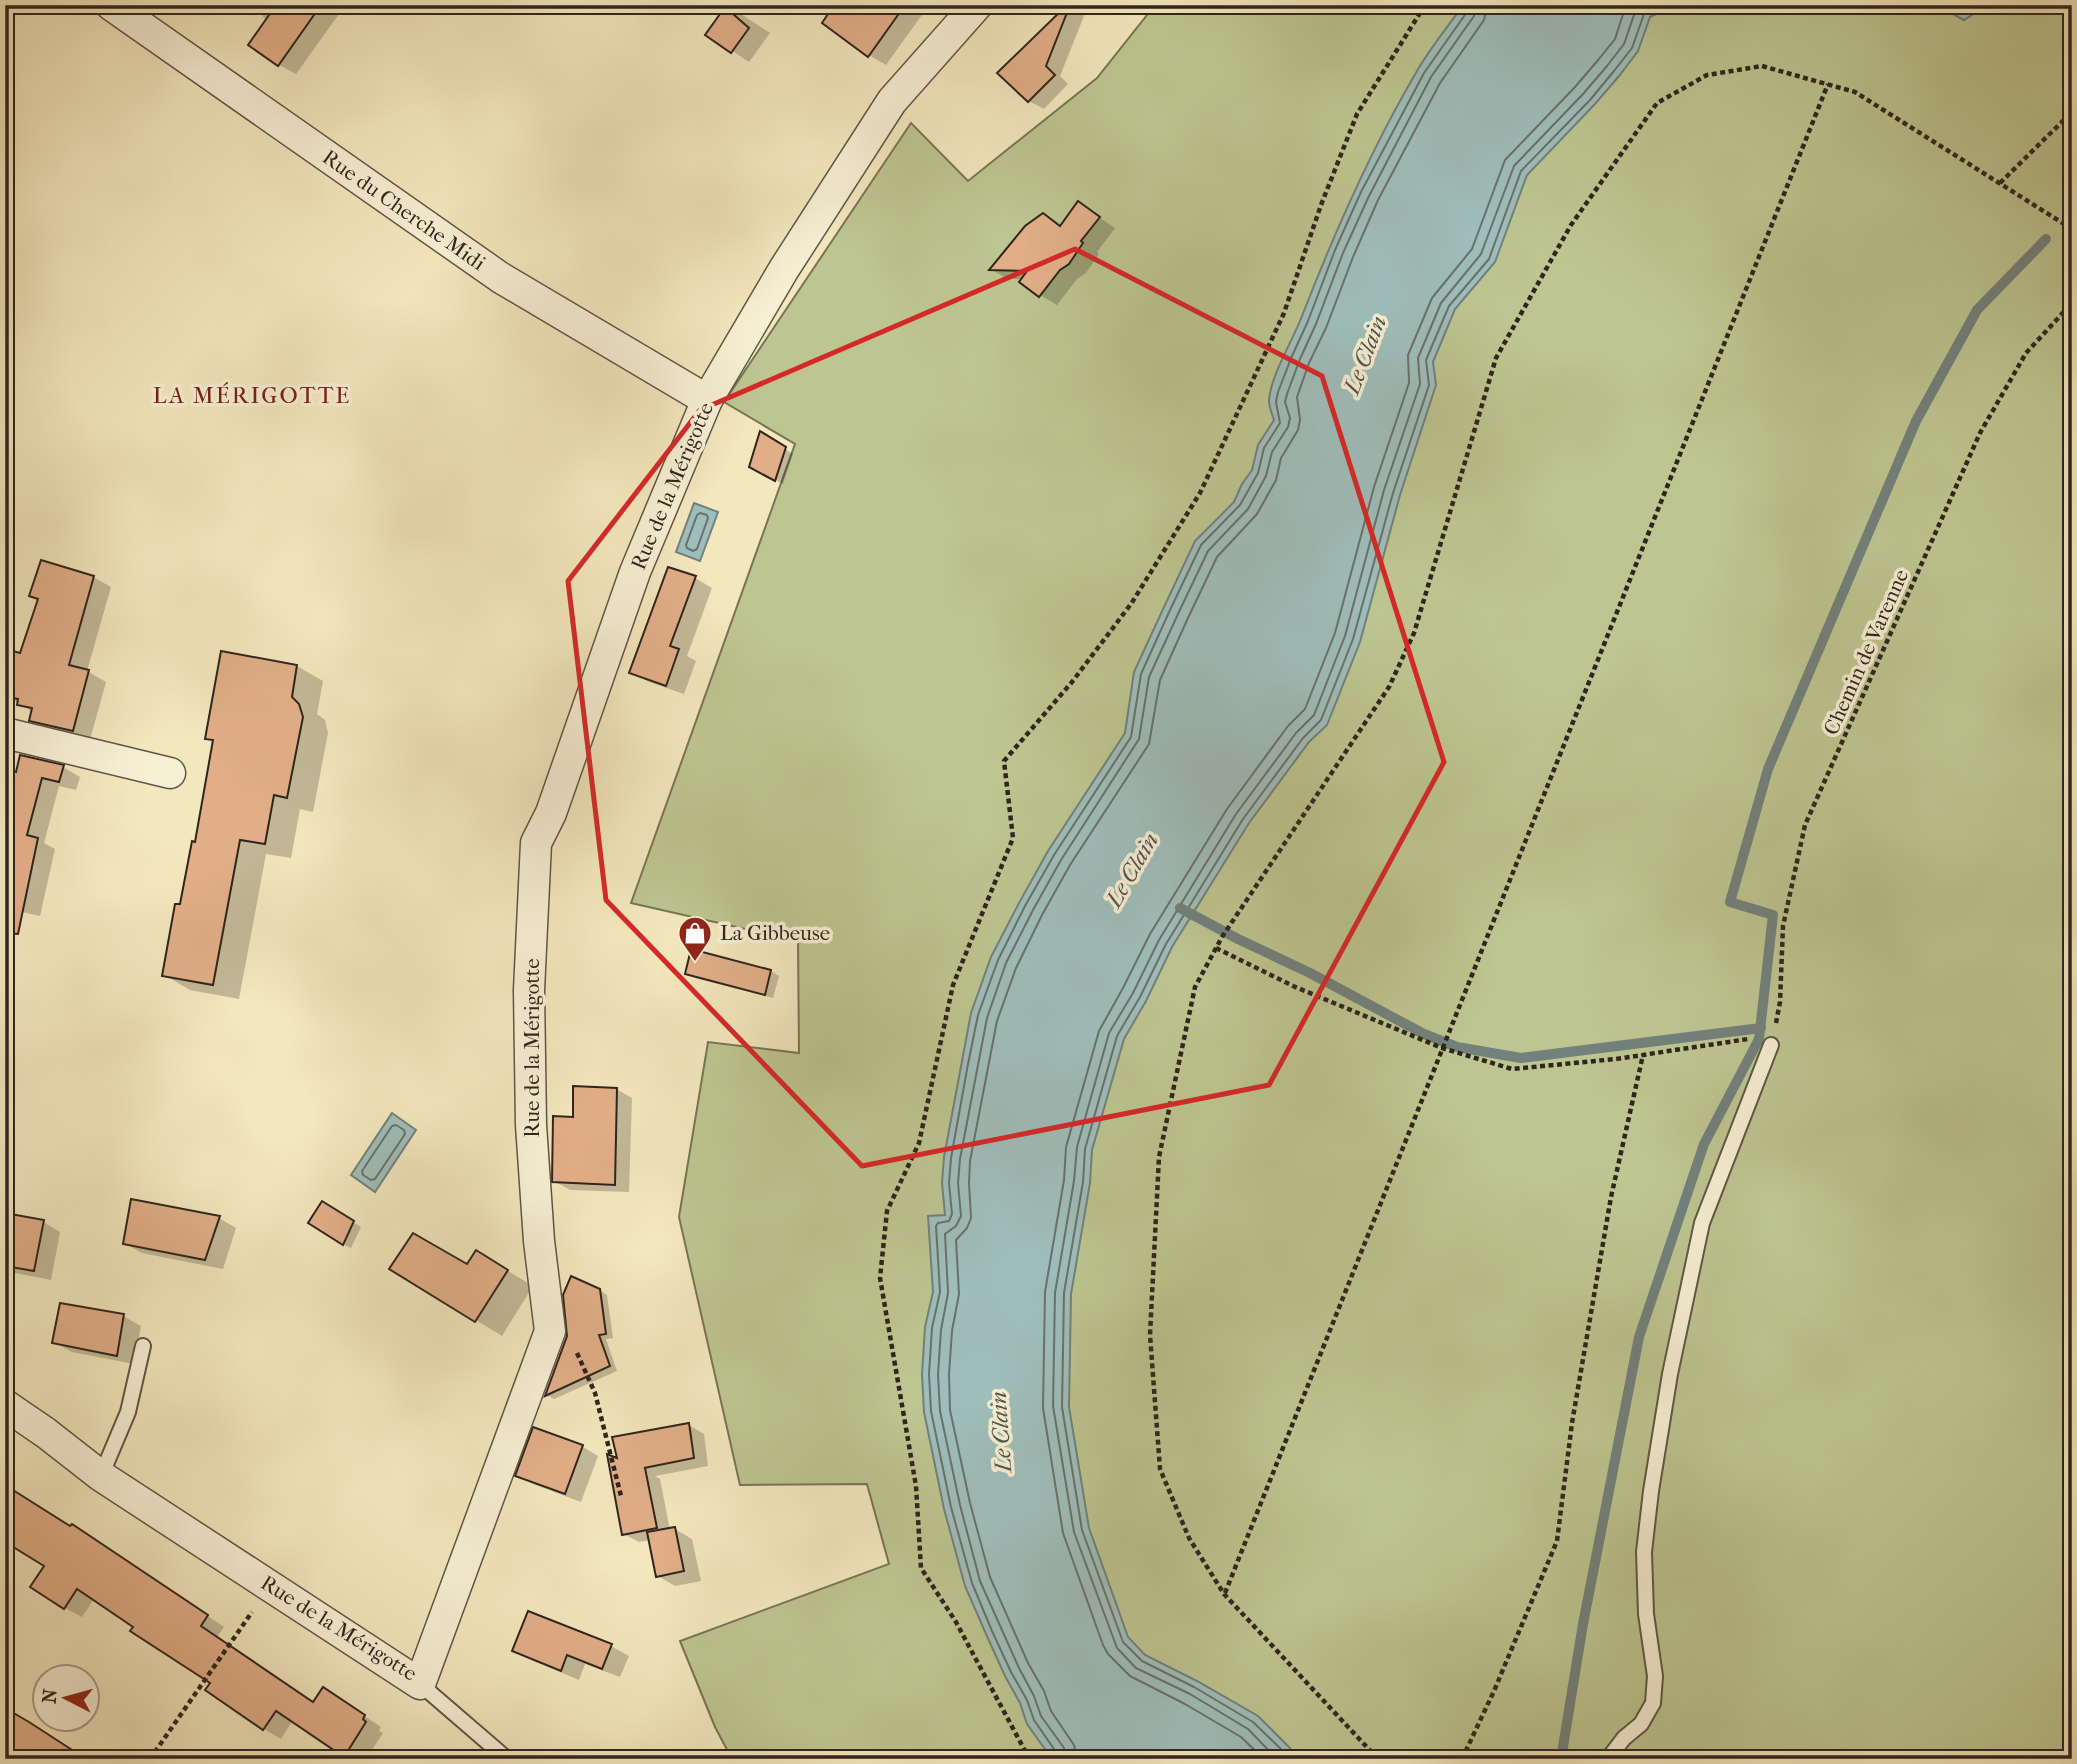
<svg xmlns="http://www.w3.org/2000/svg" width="2077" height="1764" viewBox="0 0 2077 1764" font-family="'IM FELL French Canon',serif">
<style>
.green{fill:#bdc590;stroke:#767556;stroke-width:2}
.water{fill:#9fbebb;stroke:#72817c;stroke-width:2}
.shadow{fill:#0003}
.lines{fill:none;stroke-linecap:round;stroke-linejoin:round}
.shore{stroke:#67726c;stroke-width:2}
.stream{stroke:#72817c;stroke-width:10}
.building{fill:#e1ae88;stroke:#2f251d;stroke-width:2}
.service-casing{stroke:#605645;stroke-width:18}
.minor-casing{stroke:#605645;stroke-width:33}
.path{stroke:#2f251d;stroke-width:4.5;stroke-dasharray:5 3.5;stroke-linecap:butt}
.service{stroke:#f7efd4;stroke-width:14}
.minor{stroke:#f7efd4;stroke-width:30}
.marked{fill:none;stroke:#d62828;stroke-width:5;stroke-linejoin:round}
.labels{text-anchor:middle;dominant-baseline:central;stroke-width:7;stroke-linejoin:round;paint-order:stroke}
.street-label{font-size:21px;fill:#2f251d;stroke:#f7efd4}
.poi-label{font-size:21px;fill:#2f251d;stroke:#f7efd4;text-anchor:start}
.water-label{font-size:23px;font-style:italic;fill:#51534c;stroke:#f7efd4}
.neighbourhood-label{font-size:23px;letter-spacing:2px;fill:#7a1f14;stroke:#f7efd4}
</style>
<rect width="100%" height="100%" fill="#f3e7bd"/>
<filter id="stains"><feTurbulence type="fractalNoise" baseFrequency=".00286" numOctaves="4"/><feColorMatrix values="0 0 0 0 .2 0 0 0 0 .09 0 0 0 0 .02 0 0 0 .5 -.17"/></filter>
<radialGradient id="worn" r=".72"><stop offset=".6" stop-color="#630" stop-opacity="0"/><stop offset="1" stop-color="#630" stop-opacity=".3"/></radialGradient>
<polygon class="green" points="1155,5 2072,5 2072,1759 732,1759 715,1727 680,1641 889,1564 867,1484 740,1485 679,1217 708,1042 799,1053 798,941 631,903 795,444 724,402 911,123 968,181 1097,78"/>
<g class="water">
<path d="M 1463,5 L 1698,5 L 1670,7 L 1650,17 L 1638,51 L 1619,76 L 1595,104 L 1527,175 L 1495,262 L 1455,309 L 1433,362 L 1436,385 L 1400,495 L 1360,642 L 1327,725 L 1309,742 L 1249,823 L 1172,947 L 1146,1001 L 1124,1039 L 1092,1150 L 1090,1183 L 1071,1294 L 1069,1407 L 1089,1528 L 1128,1637 L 1145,1655 L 1197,1681 L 1258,1716 L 1290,1748 L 1295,1759 L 1052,1759 L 1027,1724 L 1020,1703 L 1005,1676 L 986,1634 L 965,1586 L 944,1509 L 924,1412 L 922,1374 L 925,1327 L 933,1292 L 928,1216 L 945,1215 L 942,1183 L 944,1157 L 971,1013 L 991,957 L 1019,903 L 1048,851 L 1125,733 L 1134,672 L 1164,607 L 1195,541 L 1234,502 L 1242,484 L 1252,470 L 1258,445 L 1274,420 C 1272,414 1269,407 1269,400 C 1271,375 1293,340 1302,316 C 1335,231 1371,149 1417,71 C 1430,48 1448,27 1463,5 Z"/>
<polygon points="1936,5 1980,5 1978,11 1964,20"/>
<polygon points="694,503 718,512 700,561 676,552"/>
<polygon points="392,1113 416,1130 375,1192 351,1175"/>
</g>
<g class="shadow">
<polygon points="270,5 340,5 344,7 296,74 279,65 268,20 262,16"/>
<polygon points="836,5 914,5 924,12 886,65 869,55 825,22"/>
<polygon points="1070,5 1075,5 1086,11 1060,76 1068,84 1044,109 1029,101 1000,73"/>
<polygon points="730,7 770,33 749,62 708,35"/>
<polygon points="1078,203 1115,228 1097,252 1099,254 1086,273 1077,279 1057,305 1040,295 1024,279 1008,279 992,270 1043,215 1062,226"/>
<polygon points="761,434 793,454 783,484 751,466"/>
<polygon points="93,577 111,587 87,671 106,682 90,740 48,730 31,720 33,712 5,695 22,655 40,600 31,595"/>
<polygon points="695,578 712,588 687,656 696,661 684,694 649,682 632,672"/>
<polygon points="222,653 297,666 323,681 317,714 325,720 328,733 313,812 300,809 291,858 266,854 239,999 190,990 164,975 196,844 215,743 207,738"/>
<polygon points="63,767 80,777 76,790 59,786 44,843 55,849 40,916 5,908 17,774"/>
<polygon points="692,951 771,971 779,976 773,998 695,978 687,974"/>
<polygon points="616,1089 632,1098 629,1192 570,1190 554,1181 575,1119"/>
<polygon points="323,1203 361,1227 351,1248 343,1244"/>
<polygon points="5,1215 43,1222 60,1232 51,1280 5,1271"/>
<polygon points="219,1218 236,1228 223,1269 142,1253 124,1243"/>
<polygon points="503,1268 533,1286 502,1336 392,1269"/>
<polygon points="599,1290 607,1295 613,1338 606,1339 617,1371 554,1399 547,1395"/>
<polygon points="123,1316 141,1326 134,1364 72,1352 54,1342"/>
<polygon points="689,1425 704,1434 708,1466 655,1476 660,1479 670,1530 675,1529 692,1539 701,1581 675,1586 658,1576 650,1540 639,1542 624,1534 620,1461"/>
<polygon points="534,1429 583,1447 598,1456 581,1502 533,1484 517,1475"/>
<polygon points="71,1528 89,1536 224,1627 217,1637 314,1703 324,1689 381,1727 379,1731 383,1733 366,1759 351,1759 293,1720 281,1739 264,1729 212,1683 94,1599 82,1617 65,1608"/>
<polygon points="611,1646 629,1656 620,1677 585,1664 579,1680 531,1660 514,1651"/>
</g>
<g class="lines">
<g class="shore">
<polygon points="700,513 707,515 708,518 697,549 693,551 687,548 686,545 697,515"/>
<polygon points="396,1125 404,1130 405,1134 375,1179 371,1180 363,1175 362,1171 392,1126"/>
<polyline points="1058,1759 1056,1752 1034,1720 1027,1700 1011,1672 992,1631 972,1583 951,1507 931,1411 929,1374 932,1328 940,1292 936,1226 938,1223 949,1221 952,1214 949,1183 951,1158 968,1064 978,1015 998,960 1025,906 1054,855 1131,737 1141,674 1170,610 1201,545 1240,505 1258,473 1264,448 1280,423 1276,402 1278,392 1292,356 1308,321 1335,250 1361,192 1424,73 1467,12 1468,5"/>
<polyline points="1066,1759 1064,1748 1041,1716 1034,1696 1019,1668 980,1581 960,1505 940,1411 938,1374 941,1330 948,1293 945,1234 956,1226 961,1216 958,1183 960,1159 987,1018 1006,963 1033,910 1061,860 1139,739 1149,677 1178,614 1208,551 1248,509 1266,476 1272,452 1288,427 1290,418 1285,402 1287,394 1300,359 1316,324 1343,253 1369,196 1431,77 1474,16 1477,5"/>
<polyline points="1077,1759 1074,1745 1051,1711 1044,1691 1028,1663 990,1577 970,1503 950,1410 949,1374 952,1331 959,1294 956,1240 967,1228 971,1218 969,1183 970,1161 997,1021 1016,968 1042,915 1070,865 1149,744 1160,680 1188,618 1217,557 1257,514 1276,480 1281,458 1298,430 1300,420 1297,397 1309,363 1326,328 1353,257 1378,200 1440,83 1484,20 1487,5"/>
<polyline points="1264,1759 1241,1737 1185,1704 1130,1676 1108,1654 1103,1645 1063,1533 1043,1408 1045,1292 1064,1180 1066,1147 1099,1031 1123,988 1150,934 1227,809 1288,726 1305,709 1335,633 1374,487 1409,383 1408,355 1432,298 1472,249 1505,160 1575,87 1599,59 1615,39 1626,5"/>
<polyline points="1277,1759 1248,1729 1190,1694 1136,1668 1117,1648 1074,1532 1053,1406 1055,1293 1074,1181 1077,1147 1109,1033 1133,993 1159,940 1236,814 1296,733 1314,715 1345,636 1384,490 1420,384 1418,358 1441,303 1481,254 1514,166 1583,94 1607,66 1624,44 1635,12 1640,5"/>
<polyline points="1287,1759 1283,1751 1253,1722 1194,1687 1142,1661 1123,1642 1082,1530 1062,1407 1064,1293 1083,1182 1085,1149 1117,1036 1140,997 1166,944 1243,819 1303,738 1321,720 1353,639 1393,493 1429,385 1426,360 1449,306 1489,259 1521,171 1590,100 1614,71 1632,48 1644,14 1658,5"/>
</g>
<g class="stream">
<polyline points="1180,908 1238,939 1310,973 1424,1034 1457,1047 1521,1058 1761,1028"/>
<polyline points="1561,1759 1583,1624 1639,1337 1704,1144 1759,1039 1773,915 1730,902 1768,769 1916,421 1977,310 2046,239"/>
</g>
</g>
<g class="building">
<polygon points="276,5 321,5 278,66 248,45"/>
<polygon points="834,5 905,5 868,57 822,23"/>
<polygon points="1067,5 1070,5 1046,66 1055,75 1028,102 997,73"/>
<polygon points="725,7 749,28 731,53 705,35"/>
<polygon points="1078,201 1100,217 1081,241 1083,243 1069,264 1060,270 1039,297 1019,282 1027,271 989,270 1025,226 1043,213 1060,226"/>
<polygon points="760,431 786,447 775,481 749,467"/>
<polygon points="41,560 94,576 69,665 89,670 73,731 29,721 32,708 17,705 18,699 5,696 5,684 13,651 20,653 38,599 29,596"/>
<polygon points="668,567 696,576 670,646 679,649 666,686 629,673"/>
<polygon points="221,651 297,665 292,697 299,704 303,717 287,798 274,795 265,844 240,840 213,985 162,976 175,904 180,904 192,841 195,842 213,740 205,739"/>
<polygon points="20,755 64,765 59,782 42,778 27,835 38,838 18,934 5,933 5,769 16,772"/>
<polygon points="691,949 771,970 765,995 685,974"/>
<polygon points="573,1086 617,1088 615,1185 552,1182 553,1116 573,1117"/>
<polygon points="131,1199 220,1216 205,1260 123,1244"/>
<polygon points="322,1201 354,1221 343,1245 308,1223"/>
<polygon points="5,1213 44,1220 34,1271 5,1266"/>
<polygon points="413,1233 467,1264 476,1250 508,1270 475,1322 389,1269"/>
<polygon points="571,1276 600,1289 606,1334 599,1335 610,1366 545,1396 567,1336 563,1295"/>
<polygon points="60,1303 124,1314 117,1356 52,1343"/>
<polygon points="689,1423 694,1458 644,1468 645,1468 657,1528 622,1535 607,1454 617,1458 612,1437"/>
<polygon points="533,1427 583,1445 565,1494 515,1476"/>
<polygon points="5,1485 70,1526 72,1524 208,1615 201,1626 313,1702 323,1687 365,1715 363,1719 366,1722 344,1757 276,1711 263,1730 205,1690 210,1683 130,1631 133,1627 77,1589 64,1609 30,1587 44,1566 5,1542"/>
<polygon points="675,1527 684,1571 656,1577 647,1532"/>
<polygon points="528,1611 612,1644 602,1669 567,1655 561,1671 512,1651"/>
<polygon points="5,1708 29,1722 86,1759 5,1759"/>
</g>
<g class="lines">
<defs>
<g id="service">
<polyline points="101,1476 128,1412 143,1346"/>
<polyline points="420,1684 507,1759"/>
<polyline points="1608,1759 1624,1738 1641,1724 1653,1703 1655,1676 1646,1614 1644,1552 1651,1491 1670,1374 1702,1223 1771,1045"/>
</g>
<g id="minor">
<polyline points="111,5 501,278 707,400"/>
<polyline points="5,733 170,773"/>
<polyline points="5,1405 46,1433 101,1476 420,1684 550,1331 539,1241 531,1125 529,990 536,843 551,813 635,572 707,400 784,269 892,101 977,5"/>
</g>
</defs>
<use href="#service" class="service-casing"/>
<use href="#minor" class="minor-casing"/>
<g class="path">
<polyline points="2000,183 2072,112"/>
<polyline points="1216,948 1293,986 1442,1048 1512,1069 1616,1059 1748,1039"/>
<polyline points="1776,1023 1780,1002 1783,926 1805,825 1980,433 2026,353 2072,303"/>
<polyline points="577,1353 595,1393 621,1496"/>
<polyline points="1225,1593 1828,84"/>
<polyline points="150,1759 252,1612"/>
<polyline points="1031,1759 1024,1749 956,1622 921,1568 916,1486 880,1278 887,1211 919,1143 953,985 1013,838 1004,761 1072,682 1131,604 1200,493 1284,313 1321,205 1357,114 1425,5"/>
<polyline points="1378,1759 1224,1594 1189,1538 1160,1469 1150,1335 1159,1157 1195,987 1222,937 1389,687 1414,633 1496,358 1571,225 1657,103 1707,75 1762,66 1855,92 2072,229"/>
<polyline points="1462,1759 1494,1691 1557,1541 1572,1423 1611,1197 1643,1055"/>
</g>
<use href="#service" class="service"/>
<use href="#minor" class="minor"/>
</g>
<path class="marked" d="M 1075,249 L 1322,376 L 1444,762 L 1269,1085 L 862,1166 L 606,900 L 568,581 L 700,410 Z"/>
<defs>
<symbol id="shop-pin" viewBox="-11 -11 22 30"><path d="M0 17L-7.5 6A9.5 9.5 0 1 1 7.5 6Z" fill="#8f2418" stroke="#f7efd4"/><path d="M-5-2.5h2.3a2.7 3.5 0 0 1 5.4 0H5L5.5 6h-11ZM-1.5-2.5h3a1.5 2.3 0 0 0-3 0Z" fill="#fff"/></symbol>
</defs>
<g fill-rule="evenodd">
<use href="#shop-pin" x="676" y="914" width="38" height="52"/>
</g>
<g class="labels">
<g class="street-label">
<text transform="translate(404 210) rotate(35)">Rue du Cherche Midi</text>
<text transform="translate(672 486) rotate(-67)">Rue de la Mérigotte</text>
<text transform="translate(1866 652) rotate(-66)">Chemin de Varenne</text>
<text transform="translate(532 1048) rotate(-90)">Rue de la Mérigotte</text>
<text transform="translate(339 1628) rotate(32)">Rue de la Mérigotte</text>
</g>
<g class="poi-label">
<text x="720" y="933">La Gibbeuse</text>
</g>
<g class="water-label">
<text transform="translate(1365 355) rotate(-69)">Le Clain</text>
<text transform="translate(1132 870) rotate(-60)">Le Clain</text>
<text transform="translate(1001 1432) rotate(-94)">Le Clain</text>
</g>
<g class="neighbourhood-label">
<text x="252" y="395">LA MÉRIGOTTE</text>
</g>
</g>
<rect width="2077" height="1764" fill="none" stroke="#f3e7bd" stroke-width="28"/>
<rect x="7" y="7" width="2063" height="1750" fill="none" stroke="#2f251d" stroke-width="3.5"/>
<rect x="14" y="14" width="2049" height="1736" fill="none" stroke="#2f251d" stroke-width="2"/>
<g transform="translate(66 1698) rotate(276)"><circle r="33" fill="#f7efd4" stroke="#a79e8b" stroke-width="2"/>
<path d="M0-5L12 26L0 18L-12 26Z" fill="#8f2418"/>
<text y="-10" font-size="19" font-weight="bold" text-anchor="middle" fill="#2f251d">N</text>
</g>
<rect width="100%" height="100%" filter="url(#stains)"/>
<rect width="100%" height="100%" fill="url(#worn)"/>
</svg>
